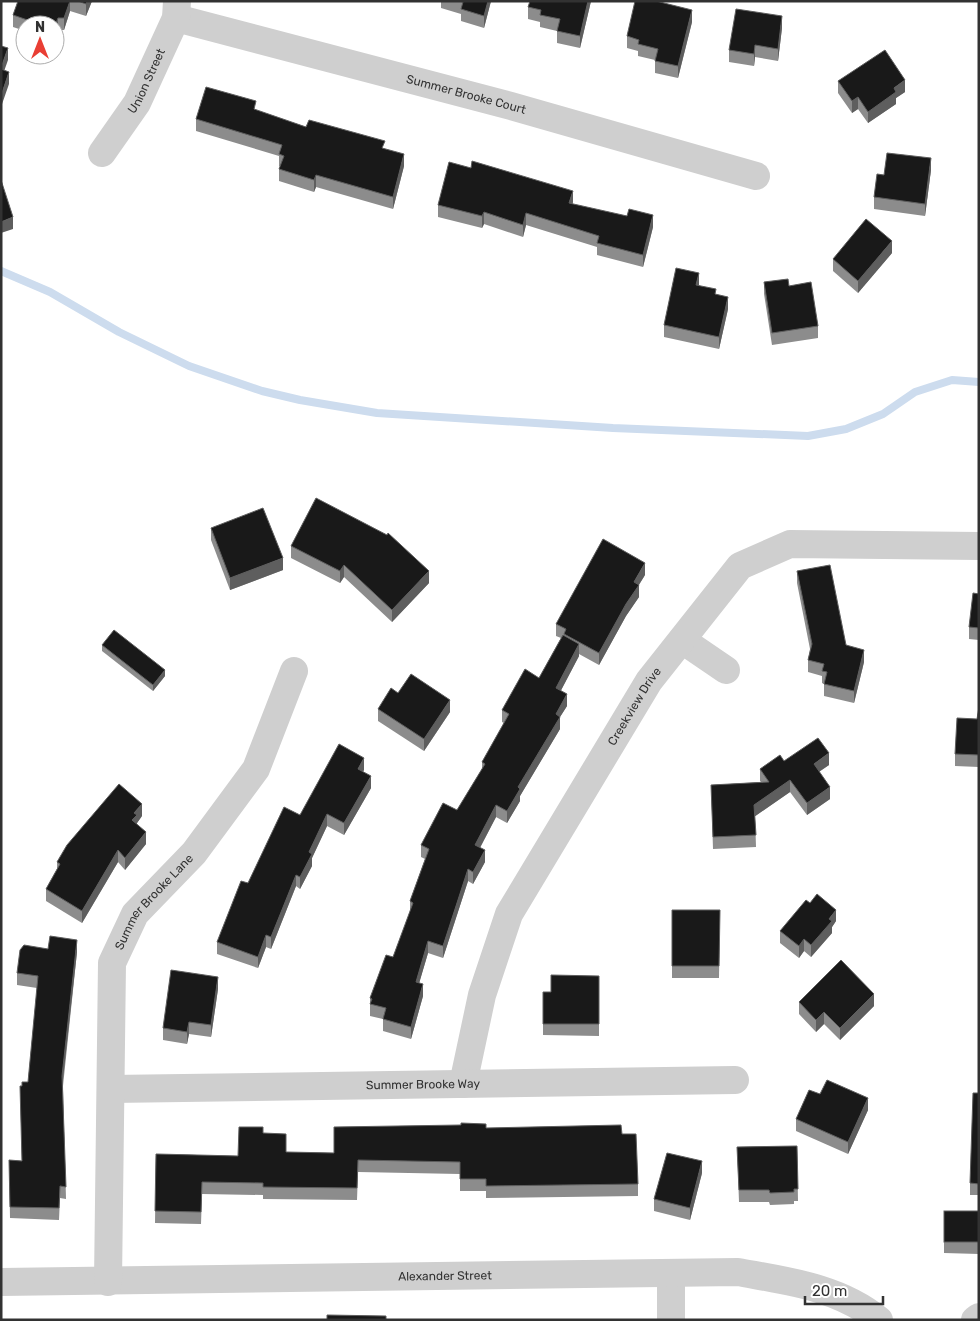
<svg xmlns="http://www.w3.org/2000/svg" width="980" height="1321" viewBox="0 0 980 1321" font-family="Rubik,sans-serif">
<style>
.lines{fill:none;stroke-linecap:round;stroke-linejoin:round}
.stream{stroke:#cddcee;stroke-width:8}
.minor{stroke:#cfcfcf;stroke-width:28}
.wall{fill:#8c8c8c}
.shaded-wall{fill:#5e5e5e}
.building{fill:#191919;stroke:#5e5e5e}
.labels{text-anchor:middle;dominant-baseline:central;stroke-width:5;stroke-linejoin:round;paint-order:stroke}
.street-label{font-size:12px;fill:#323232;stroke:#fff}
</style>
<rect width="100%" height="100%" fill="#fff"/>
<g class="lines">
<polyline class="stream" points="1,271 50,292 119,332 189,366 262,391 300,400 377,413 613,428 808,436 846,429 883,414 915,392 952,380 979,382"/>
<g class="minor">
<path id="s1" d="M 176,18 L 511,106 L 756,176"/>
<path id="s2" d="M 102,153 L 137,103 L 176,18 L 177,1"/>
<polyline points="682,640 726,670"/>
<path id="s3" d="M 463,1084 L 482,995 L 509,914 L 649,681 L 740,566 L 790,544 L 979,546"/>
<path id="s4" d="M 111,1089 L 735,1080"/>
<polyline points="671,1273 671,1320"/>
<path id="s5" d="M 1,1282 L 738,1272 C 787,1281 839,1287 879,1320"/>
<path id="s6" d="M 108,1282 L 112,963 L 135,914 L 194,853 L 256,769 L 294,671"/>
<polyline points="975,1320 979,1317"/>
</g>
</g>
<g class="wall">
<polygon points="18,1 92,1 86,16 70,11 64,30 58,30 55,38 55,25 25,25 25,31 13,27 13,15"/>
<polygon points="441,1 491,1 484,28 461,21 461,14 441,8"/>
<polygon points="591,1 580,48 557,43 557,31 540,27 540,22 528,19 528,7"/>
<polygon points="692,22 678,78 655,73 655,60 638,56 638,51 627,48 627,36"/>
<polygon points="782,28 778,61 755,57 754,66 729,62 729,50"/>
<polygon points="838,81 905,92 896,98 896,104 868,123 858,109 852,113 838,93"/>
<polygon points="256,110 306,127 385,149 404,166 393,209 316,187 314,192 279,181 279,169 280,166 279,166 279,156 196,131 196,119"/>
<polygon points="471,168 573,202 572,204 653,227 643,267 597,255 597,247 526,225 523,237 484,224 482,228 438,217 438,205"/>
<polygon points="931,170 925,216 874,209 874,197 884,175"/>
<polygon points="892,253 858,293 833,271 833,259"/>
<polygon points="764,282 789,286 818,326 818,338 772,345 764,294"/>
<polygon points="716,294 728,309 719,349 664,337 664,325"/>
<polygon points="211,528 283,570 230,590 211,540"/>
<polygon points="291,546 429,583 392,622 344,577 340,583 291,558"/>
<polygon points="797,571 846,645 864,662 854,703 824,696 824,684 822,683 822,676 808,672 808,660 810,649 797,583"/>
<polygon points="645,575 639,585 639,597 626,616 599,665 579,654 579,656 561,690 567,706 560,717 560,729 520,796 520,801 507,823 496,817 480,848 485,862 473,884 468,881 443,958 428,953 419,983 423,996 411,1039 383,1031 383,1019 370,1016 370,998 393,957 410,912 410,901 425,859 421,857 421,845 457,810 482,769 482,762 504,723 502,722 502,710 539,678 561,638 556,636 556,624"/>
<polygon points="979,594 979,640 969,639 969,627"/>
<polygon points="102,645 165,676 153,691 102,651"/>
<polygon points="398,693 450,712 424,751 378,721 378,709"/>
<polygon points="979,707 979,767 955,766 955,754 977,719"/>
<polygon points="784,761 829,765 819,772 830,799 807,815 790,792 755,816 756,847 713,849 711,785 761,782 760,781 760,769"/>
<polygon points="364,770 363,772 371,788 344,835 327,826 312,858 312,866 300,889 296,886 271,949 266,947 258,968 217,954 217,942 248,883 300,815"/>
<polygon points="142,816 137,823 137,824 146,844 125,870 118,862 82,923 46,901 46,889 57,869 57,862"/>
<polygon points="672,910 720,910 719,978 672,978"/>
<polygon points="836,921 832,927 832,933 811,957 804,951 799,958 780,943 780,931"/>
<polygon points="48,949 77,952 63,1086 66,1199 60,1198 59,1220 10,1218 9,1160 22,1161 20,1086 22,1086 28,1082 37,988 17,985 17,973"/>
<polygon points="599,976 599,1036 543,1035 543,992 551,992"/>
<polygon points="218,989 211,1037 189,1034 187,1044 163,1040 163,1028"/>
<polygon points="799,1002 874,1006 840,1040 824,1024 816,1032 799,1014"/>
<polygon points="979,1093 979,1195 970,1195 970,1183"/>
<polygon points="820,1094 868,1110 848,1154 796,1131 796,1119"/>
<polygon points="486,1128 622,1134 638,1184 638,1196 486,1198 486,1191 460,1191 460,1174 358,1172 357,1200 263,1199 263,1195 202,1194 201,1224 155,1223 156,1154 238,1156 263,1133 286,1152 334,1153"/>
<polygon points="797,1146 798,1201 794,1201 794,1204 770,1205 769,1202 739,1202 737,1147"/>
<polygon points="702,1173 690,1220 654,1211 654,1199"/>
<polygon points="944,1211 979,1211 979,1254 944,1253"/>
</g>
<g class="shaded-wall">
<polygon points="70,1 70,11 64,30 64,18"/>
<polygon points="87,1 92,1 86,16 86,4"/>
<polygon points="488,1 491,1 484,28 484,16"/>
<polygon points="588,1 591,1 580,48 580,36"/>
<polygon points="692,10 692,22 678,78 678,66"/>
<polygon points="782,16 782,28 778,61 778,49"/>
<polygon points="58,18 58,30 55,38 55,26"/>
<polygon points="755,45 755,57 754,66 754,54"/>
<polygon points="8,48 8,60 1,80 1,68"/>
<polygon points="9,72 9,84 1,107 1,96"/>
<polygon points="905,80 905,92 896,98 896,104 868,123 868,112 894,88"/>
<polygon points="858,97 858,109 852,113 852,101"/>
<polygon points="404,154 404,166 393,209 393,197"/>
<polygon points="931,158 931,170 925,216 925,204"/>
<polygon points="316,175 316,187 314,192 314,180"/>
<polygon points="573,191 573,202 569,215 569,203"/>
<polygon points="484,212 484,224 482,228 482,216"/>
<polygon points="526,213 526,225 523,237 523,225"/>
<polygon points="653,215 653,227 643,267 643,255"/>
<polygon points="13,217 13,229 1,233 1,222"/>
<polygon points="892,241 892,253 858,293 858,281"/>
<polygon points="699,273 699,285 696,297 696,285"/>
<polygon points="728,297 728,309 719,349 719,337"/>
<polygon points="283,558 283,570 230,590 230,578"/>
<polygon points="645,563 645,575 638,586 639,585 639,597 626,616 599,665 599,653 634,582"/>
<polygon points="344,565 344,577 340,583 340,571"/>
<polygon points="429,571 429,583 392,622 392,610"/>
<polygon points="579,644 579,656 556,700 556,688"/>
<polygon points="864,650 864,662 854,703 854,691"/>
<polygon points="165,670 165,676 153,691 153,685"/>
<polygon points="567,694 567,706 560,717 560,729 520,796 520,801 507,823 507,811 518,787 556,714"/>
<polygon points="450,700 450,712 424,751 424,739"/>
<polygon points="829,753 829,765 814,775 814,764"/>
<polygon points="364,758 364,770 358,781 358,769"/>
<polygon points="371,776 371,788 344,835 344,823"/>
<polygon points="790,780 790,792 754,817 754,805"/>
<polygon points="830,787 830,799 807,815 807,803"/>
<polygon points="142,804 142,816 137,823 137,826 132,820 134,813"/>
<polygon points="496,805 496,817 475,857 475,845"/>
<polygon points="327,814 327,826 312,858 312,866 300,889 300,877 309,852"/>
<polygon points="146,832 146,844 125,870 125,858"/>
<polygon points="118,850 118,862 82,923 82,911"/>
<polygon points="485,850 485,862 473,884 473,872"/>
<polygon points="468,869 468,881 443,958 443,946"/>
<polygon points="296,875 296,886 271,949 271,937"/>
<polygon points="836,910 836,921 832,927 832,933 811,957 811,945 829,919"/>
<polygon points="266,935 266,947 258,968 258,957"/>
<polygon points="804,939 804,951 799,958 799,946"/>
<polygon points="77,940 77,952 62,1088 62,1076"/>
<polygon points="428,941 428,953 416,994 416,982"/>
<polygon points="218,977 218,989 211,1037 211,1025"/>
<polygon points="423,984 423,996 411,1039 411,1027"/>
<polygon points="874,994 874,1006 840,1040 840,1028"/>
<polygon points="824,1012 824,1024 816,1032 816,1020"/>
<polygon points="189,1022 189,1034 187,1044 187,1032"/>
<polygon points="868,1098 868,1110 848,1154 848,1142"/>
<polygon points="702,1161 702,1173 690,1220 690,1208"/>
</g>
<g class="building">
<polygon points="18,1 70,1 64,18 58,18 55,26 55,25 42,25 13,15"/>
<polygon points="78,1 87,1 86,4"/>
<polygon points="459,1 488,1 484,16 461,9 463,2"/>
<polygon points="530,1 588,1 580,36 557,31 560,19 540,15 541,10 528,7"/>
<polygon points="635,1 656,1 692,10 678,66 655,61 658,49 638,44 639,40 627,36"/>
<polygon points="736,9 782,16 778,49 755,45 754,54 729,50"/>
<polygon points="1,46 8,48 1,68"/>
<polygon points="885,50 905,80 894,88 896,92 868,112 858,97 852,101 838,81"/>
<polygon points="1,69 9,72 1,96"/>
<polygon points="206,87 256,101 254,109 306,127 309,120 385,141 382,148 404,154 393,197 316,175 314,180 279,169 284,156 279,154 282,145 196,119"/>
<polygon points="887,153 931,158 925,204 874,197 877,174 884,175"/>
<polygon points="472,161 573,191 569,203 627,216 629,209 653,215 643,255 597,243 599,236 526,213 523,225 484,212 482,216 438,205 449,162 471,168"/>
<polygon points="1,180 13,217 1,222"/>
<polygon points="866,219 892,241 858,281 833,259"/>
<polygon points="676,268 699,273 696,285 716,289 715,294 728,297 719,337 664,325"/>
<polygon points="788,279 789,286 811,282 818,326 772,333 764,282"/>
<polygon points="316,498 387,535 388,533 429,571 392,610 344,565 340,571 291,546"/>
<polygon points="263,508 283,558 230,578 211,528"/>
<polygon points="603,539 645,563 634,582 639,585 626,604 599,653 564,634 566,629 556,624"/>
<polygon points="830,565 846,645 864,650 854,691 824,684 827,672 822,671 824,664 808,660 812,644 797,571"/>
<polygon points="973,593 979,594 979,628 969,627"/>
<polygon points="114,630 165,670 153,685 102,645"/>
<polygon points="563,635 579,644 556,688 567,694 556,714 560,717 518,787 520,789 507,811 496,805 475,845 485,850 473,872 468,869 443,946 428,941 416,982 423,984 411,1027 383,1019 386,1008 370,1004 372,999 370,998 386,955 393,957 413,903 410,901 429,849 421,845 443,803 457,810 485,764 482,762 509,714 502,710 525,669 539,678"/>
<polygon points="411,674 450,700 424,739 378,709 391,688 398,693"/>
<polygon points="979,707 979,755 955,754 957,718 977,719"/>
<polygon points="818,738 829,753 814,764 830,787 807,803 790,780 754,805 756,835 713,837 711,785 769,782 760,769 780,755 784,761"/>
<polygon points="339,744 364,758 358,769 371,776 344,823 327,814 309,852 312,854 300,877 296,875 271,937 266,935 258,957 217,942 241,881 248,883 284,807 300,815"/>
<polygon points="119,784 142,804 134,813 137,815 132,820 146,832 125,858 118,850 82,911 46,889 60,864 57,862 67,845"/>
<polygon points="817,894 836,910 829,919 832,921 811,945 804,939 799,946 780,931 806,900 810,903"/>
<polygon points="672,910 720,910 719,966 672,966"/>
<polygon points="50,936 77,940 62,1076 66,1187 60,1186 59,1208 10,1207 9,1160 22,1161 20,1086 22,1086 22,1082 28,1082 38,976 17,973 20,950 24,945 48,949"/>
<polygon points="841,960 874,994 840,1028 824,1012 816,1020 799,1002"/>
<polygon points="171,970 218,977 211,1025 189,1022 187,1032 163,1028"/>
<polygon points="551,975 599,976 599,1024 543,1024 543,992 551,992"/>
<polygon points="827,1080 868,1098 848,1142 796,1119 809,1090 820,1094"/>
<polygon points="973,1093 979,1093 979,1184 970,1183"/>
<polygon points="461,1123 486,1124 486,1128 621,1125 622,1134 636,1134 638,1184 486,1186 486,1179 460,1179 460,1162 358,1160 357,1188 263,1187 263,1183 202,1182 201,1212 155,1211 156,1154 238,1156 239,1127 263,1127 263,1133 286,1134 286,1152 334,1153 334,1127 461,1125"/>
<polygon points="797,1146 798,1189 794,1189 794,1192 770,1193 769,1190 739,1190 737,1147"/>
<polygon points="667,1153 702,1161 690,1208 654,1199"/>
<rect x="944" y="1211" width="35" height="31"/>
<polygon points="327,1315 386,1316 386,1320 327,1320"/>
</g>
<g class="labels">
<g class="street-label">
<text stroke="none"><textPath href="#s2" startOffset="85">Union Street</textPath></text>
<text stroke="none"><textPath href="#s1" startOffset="300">Summer Brooke Court</textPath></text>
<text stroke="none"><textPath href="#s3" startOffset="419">Creekview Drive</textPath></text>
<text stroke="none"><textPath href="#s6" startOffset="394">Summer Brooke Lane</textPath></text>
<text stroke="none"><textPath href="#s4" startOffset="312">Summer Brooke Way</textPath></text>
<text stroke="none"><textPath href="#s5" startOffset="444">Alexander Street</textPath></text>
</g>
</g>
<rect width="980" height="1321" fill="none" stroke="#323232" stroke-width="5"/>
<g transform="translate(40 40)"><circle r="24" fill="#ffffff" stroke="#adadad"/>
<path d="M0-4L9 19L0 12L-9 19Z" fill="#e93e34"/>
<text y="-8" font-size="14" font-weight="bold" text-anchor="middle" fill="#323232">N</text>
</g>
<path d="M805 1296v8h78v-8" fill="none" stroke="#323232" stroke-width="2.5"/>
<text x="812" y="1296" font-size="15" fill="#323232" stroke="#ffffff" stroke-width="4" paint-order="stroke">20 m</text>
</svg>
